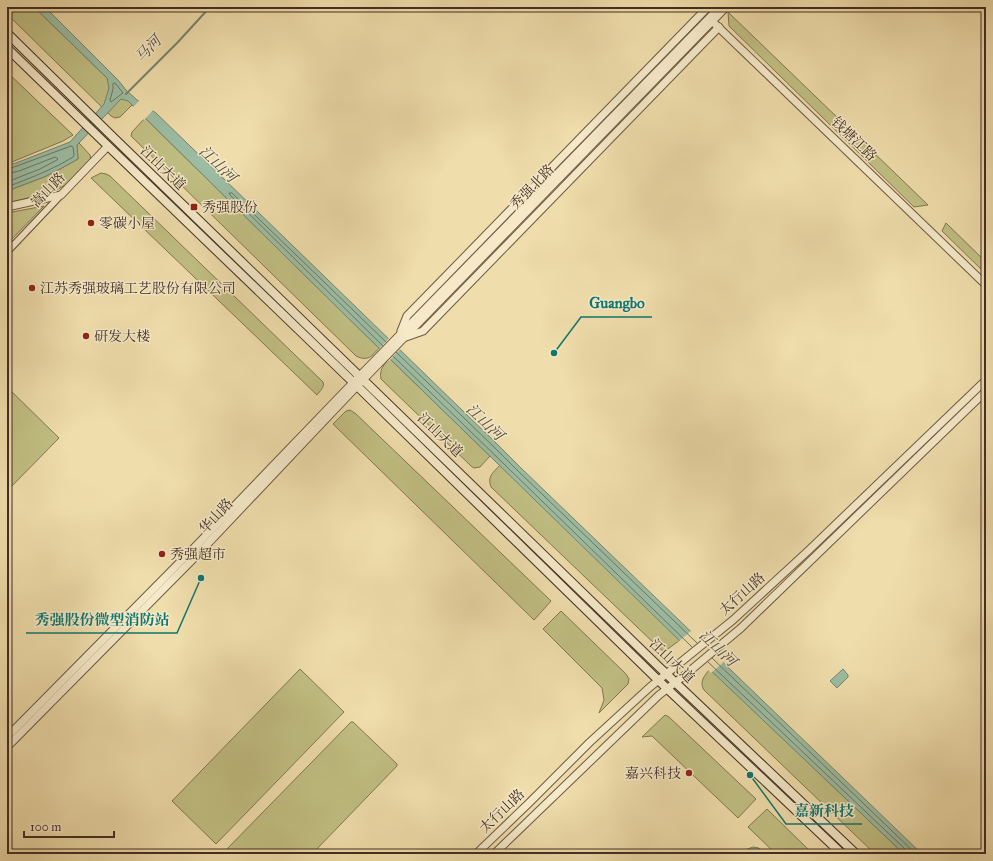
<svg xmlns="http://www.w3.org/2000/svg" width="993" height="861" viewBox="0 0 993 861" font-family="'IM FELL Great Primer','Noto Serif SC',serif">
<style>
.green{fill:#c1bf83;stroke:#827653}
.water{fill:#9cbda3;stroke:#788470}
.pier{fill:#efddab}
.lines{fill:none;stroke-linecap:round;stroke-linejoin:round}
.shore{stroke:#6f7663;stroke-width:1}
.stream{stroke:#788470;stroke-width:2}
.minor-casing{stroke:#6d5a45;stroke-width:8}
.tertiary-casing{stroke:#6d5a45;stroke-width:9}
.secondary-casing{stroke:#422e23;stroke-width:10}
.minor{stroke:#f5e9c8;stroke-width:5.5}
.tertiary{stroke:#f5e9c8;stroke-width:7}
.secondary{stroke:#f5e9c8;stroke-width:8}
.poi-dot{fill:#8f2418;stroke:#f5e9c8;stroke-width:1.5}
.labels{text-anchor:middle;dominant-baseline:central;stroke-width:3;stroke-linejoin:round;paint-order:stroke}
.street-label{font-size:14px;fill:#422e23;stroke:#f5e9c8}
.poi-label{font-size:14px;fill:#422e23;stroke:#f5e9c8;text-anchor:start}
.water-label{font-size:15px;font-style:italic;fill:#544b3d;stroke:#f5e9c8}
.leader{fill:none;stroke:#0f766e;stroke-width:1.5}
.callout-dot{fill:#0f766e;stroke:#f5e9c8;stroke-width:1.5}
.callout-label{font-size:15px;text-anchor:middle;font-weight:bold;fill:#0f766e;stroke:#f5e9c8;stroke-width:3;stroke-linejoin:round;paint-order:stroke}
</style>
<rect width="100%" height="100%" fill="#efddab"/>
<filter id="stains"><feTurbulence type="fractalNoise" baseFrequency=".005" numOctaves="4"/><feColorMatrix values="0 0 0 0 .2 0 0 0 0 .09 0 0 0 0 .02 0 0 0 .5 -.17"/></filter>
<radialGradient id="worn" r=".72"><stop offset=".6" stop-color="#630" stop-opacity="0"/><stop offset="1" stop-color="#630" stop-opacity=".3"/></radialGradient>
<g class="green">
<polygon points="7,7 34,7 107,78 132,105 120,117 115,118 111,116 7,14"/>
<polygon points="728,12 928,205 914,207 729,26"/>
<polygon points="7,72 73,135 63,141 7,164"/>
<path d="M 145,118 L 379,348 C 372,356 368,362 356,356 L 131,136 L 132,132 Z"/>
<polygon points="79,143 90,155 91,160 67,184 53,192 7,203 7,191 44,177 60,169 78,159 77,145"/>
<path d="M 101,173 L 106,174 L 110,176 L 323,382 C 325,387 320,391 317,395 L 91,178 Z"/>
<polygon points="44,206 7,244 7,213"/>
<polygon points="946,223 986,262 986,274 942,231"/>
<path d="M 389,358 L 490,456 L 480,467 L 474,468 L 471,466 L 381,379 C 379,370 384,365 389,358 Z"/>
<polygon points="7,387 59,438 7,491"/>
<polygon points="350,410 356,414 551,601 534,620 333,424 346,411"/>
<path d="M 500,465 L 680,640 L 665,651 L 663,651 L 659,648 L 491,487 C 487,476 493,473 500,465 Z"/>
<polygon points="561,611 626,674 629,679 628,684 599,713 604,700 602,688 543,629"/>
<polygon points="300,669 344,712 216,844 172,801"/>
<path d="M 710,669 L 904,854 L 875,854 L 704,690 C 699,682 704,676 710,669 Z"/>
<polygon points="665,715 669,717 756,799 738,818 652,736 642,737"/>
<polygon points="351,722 353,722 397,764 397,766 312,854 224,854 224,852"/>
<polygon points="767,809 813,854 776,854 748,827"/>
</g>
<g class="water">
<polygon points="34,7 45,7 118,80 126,90 137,100 156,113 497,444 521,468 922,854 904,854 685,646 346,316 128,101 121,99 77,145 78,159 60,169 44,177 7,191 7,165 16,163 70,142 104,104 109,88 107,78"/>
<polygon points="843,669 848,675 848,677 837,688 830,681"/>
<polygon points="753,847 759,848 765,854 737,854 742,851"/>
</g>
<g class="pier">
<polygon points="140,100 154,109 144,120 132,108"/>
<polygon points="390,337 401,348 389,361 378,350"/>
<polygon points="692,630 725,661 711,673 678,642"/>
</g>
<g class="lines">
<g class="shore">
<polygon points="114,83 116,84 123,93 111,102 110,100 113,89 113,84"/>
<path d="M 7,169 L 17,166 L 71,146 L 73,147 L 74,155 L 73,157 C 52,170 30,178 7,187"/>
<polyline points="7,174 19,171 55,157 58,159 57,160 55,161 40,169 7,182"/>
<polyline points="383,346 230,195 229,193 232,193 386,342"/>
<polyline points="396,352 494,447 518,471 697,643"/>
<polyline points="393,356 692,647"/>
<polyline points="712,658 916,854"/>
<polyline points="708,662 905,849 906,854"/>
</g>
<polyline class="stream" points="126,94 178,42 210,7"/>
<defs>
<polyline id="minor" points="7,252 61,195"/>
<g id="tertiary">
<polyline points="715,24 986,285"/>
<polyline points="7,207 61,195 108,146"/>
<polyline points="401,331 407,316 708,7"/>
<polyline points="406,337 423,331 719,27"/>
<polyline points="7,737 193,549 344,392 720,7"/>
<polyline points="7,747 198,554 357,386 726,7"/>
<polyline points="476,854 529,803 590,742 650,687 733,620 809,550 986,380"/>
<polyline points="494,854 659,695 685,675 741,628 986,391"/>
</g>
<g id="secondary">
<polyline points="7,33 115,139 658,666 856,854"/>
<polyline points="7,48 108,146 353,382 658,680 842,854"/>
</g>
</defs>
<use href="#minor" class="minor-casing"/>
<use href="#tertiary" class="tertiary-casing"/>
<use href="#secondary" class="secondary-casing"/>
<use href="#minor" class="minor"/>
<use href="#tertiary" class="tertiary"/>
<use href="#secondary" class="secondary"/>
</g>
<g class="poi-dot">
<rect x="190" y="203" width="8" height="8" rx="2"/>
<circle cx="91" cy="223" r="4"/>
<circle cx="32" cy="288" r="4"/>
<circle cx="86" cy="336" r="4"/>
<circle cx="162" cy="554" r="4"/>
<circle cx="689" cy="773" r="4"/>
</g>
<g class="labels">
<g class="street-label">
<text transform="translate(854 139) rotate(44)">钱塘江路</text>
<text transform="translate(163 168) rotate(44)">江山大道</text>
<text transform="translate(532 187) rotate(-46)">秀强北路</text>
<text transform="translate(48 190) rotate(-46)">嵩山路</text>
<text transform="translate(440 435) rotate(44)">江山大道</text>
<text transform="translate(216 516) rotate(-47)">华山路</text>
<text transform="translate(742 594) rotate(-42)">太行山路</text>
<text transform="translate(672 661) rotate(44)">江山大道</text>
<text transform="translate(502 811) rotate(-44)">太行山路</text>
</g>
<g class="poi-label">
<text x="202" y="207">秀强股份</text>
<text x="99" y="223">零碳小屋</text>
<text x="40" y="288">江苏秀强玻璃工艺股份有限公司</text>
<text x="94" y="336">研发大楼</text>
<text x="170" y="554">秀强超市</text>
<text x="681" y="773" text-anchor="end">嘉兴科技</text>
</g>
<g class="water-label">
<text transform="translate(148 49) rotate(-46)">马河</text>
<text transform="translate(218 164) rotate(44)">江山河</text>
<text transform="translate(485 422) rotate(44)">江山河</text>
<text transform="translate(718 648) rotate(44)">江山河</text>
</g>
</g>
<path class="leader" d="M554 353L581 317H652M201 578L177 633H26M750 775L786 824H862"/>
<g class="callout-dot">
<circle cx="554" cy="353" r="4"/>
<circle cx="201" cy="578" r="4"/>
<circle cx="750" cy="775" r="4"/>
</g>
<g class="callout-label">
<text x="617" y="308">Guangbo</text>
<text x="102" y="625">秀强股份微型消防站</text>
<text x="824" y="816">嘉新科技</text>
</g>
<rect width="993" height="861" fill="none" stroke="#efddab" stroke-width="24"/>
<rect x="8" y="8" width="977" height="845" fill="none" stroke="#422e23" stroke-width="2"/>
<rect x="12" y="12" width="969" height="837" fill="none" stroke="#422e23"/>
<path d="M24 831v6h90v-6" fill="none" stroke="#422e23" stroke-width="2"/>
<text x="30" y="831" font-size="12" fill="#422e23" stroke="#f5e9c8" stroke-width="3" paint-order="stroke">100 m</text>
<rect width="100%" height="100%" filter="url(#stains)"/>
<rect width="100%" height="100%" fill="url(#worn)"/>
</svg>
